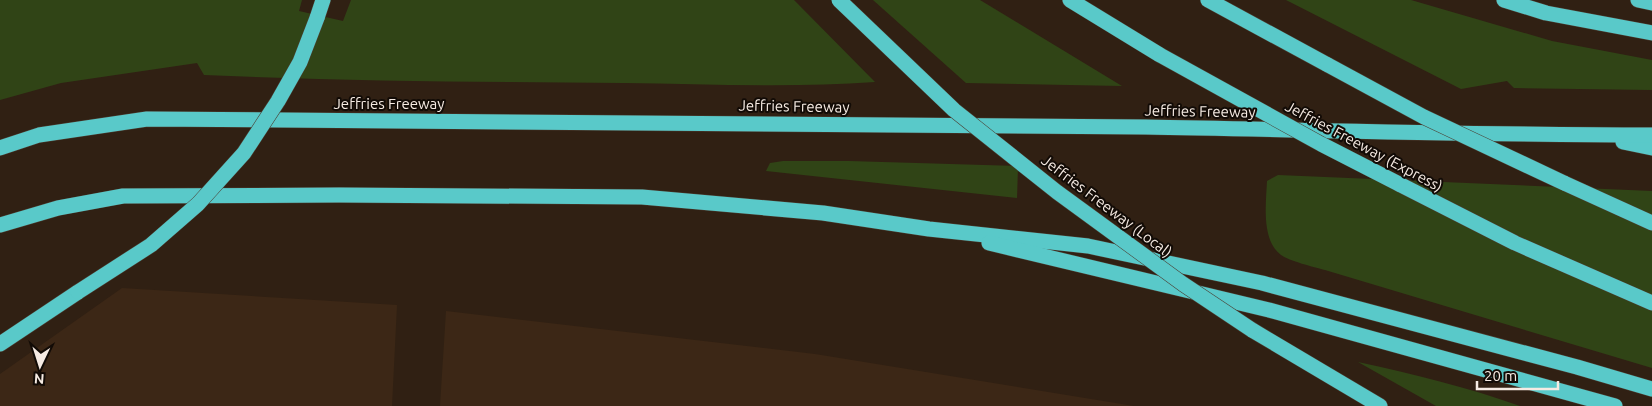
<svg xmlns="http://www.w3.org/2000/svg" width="1652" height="406" viewBox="0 0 1652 406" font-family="Ubuntu,sans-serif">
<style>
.built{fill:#3c2716}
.green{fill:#304416}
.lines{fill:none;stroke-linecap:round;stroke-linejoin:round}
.highway-casing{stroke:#4c3c30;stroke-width:16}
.highway{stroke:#59c9c9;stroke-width:15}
.highway-bridge-casing{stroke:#4c3c30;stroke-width:16;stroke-linecap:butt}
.highway-bridge{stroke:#59c9c9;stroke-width:15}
.labels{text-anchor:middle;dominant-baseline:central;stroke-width:4;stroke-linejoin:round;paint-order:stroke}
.street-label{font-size:15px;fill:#f6ebe3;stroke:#120b06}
</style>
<rect width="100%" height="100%" fill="#302013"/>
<g class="built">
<polygon points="122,288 397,305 392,406 0,406 0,374"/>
<polygon points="446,311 815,354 1134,406 440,406"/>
</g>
<g class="green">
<path d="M 0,0 L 302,0 L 299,11 L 343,21 L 351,0 L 794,0 L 875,82 C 792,88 707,84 624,83 C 484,82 344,81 204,75 L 197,63 L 61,83 L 0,100 Z"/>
<polygon points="873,0 980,0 1122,86 966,83"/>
<polygon points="1286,0 1411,0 1552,41 1652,60 1652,90 1514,88 1507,81 1461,89"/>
<polygon points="783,161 849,161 1018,166 1017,198 766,171 770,163"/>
<path d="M 1278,175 L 1652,191 L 1652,368 L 1325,270 C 1314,267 1289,261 1281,255 C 1261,240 1266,204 1267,181 Z"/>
<path d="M 1358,362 C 1413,374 1467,387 1520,406 L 1436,406 Z"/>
</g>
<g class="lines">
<defs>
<g id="highway">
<polyline points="1070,0 1160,55"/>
<polyline points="1208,0 1328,65"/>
<polyline points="1504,0 1546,13 1652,33"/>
<polyline points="1638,0 1652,3"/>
<polyline points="317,18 323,0"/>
<polyline points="1623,142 1652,148"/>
<path d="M 0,148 L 39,135 L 147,119 C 479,121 812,123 1145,127 C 1314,130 1483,135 1652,135"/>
<polyline points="1564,183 1652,223"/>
<polyline points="1399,184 1515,243 1652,303"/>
<polyline points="0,225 58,208 123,196 339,195 642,197 823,213 929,229 1088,246 1262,283 1577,367 1652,389"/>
<polyline points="989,243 1269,310 1615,406"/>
<polyline points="1252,330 1380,406"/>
<polyline points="0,344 78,292"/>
</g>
</defs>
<use href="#highway" class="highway-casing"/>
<use href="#highway" class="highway"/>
<defs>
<g id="highway-bridge">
<polyline points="839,0 954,110 1057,192 1183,284 1252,330"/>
<polyline points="1160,55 1321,144 1399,184"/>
<polyline points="1328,65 1424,117 1564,183"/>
<polyline points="78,292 151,245 198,204 244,153 278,101 300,62 317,18"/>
</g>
</defs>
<use href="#highway-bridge" class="highway-bridge-casing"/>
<use href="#highway-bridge" class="highway-bridge"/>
</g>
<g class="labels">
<g class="street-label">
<text x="389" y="103">Jeffries Freeway</text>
<text transform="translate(794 106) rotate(1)">Jeffries Freeway</text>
<text transform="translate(1200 111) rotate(1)">Jeffries Freeway</text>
<text transform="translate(1364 146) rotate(28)">Jeffries Freeway (Express)</text>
<text transform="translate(1107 206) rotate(37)">Jeffries Freeway (Local)</text>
</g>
</g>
<g transform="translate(40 366) rotate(184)" stroke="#120b06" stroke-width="4" paint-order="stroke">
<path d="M0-4L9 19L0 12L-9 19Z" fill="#f6ebe3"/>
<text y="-8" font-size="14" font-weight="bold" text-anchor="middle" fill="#f6ebe3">N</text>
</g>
<path d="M1477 381v8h81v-8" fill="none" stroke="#f6ebe3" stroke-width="2.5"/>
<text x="1484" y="381" font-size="15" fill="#f6ebe3" stroke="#120b06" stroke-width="4" paint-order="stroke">20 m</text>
</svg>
